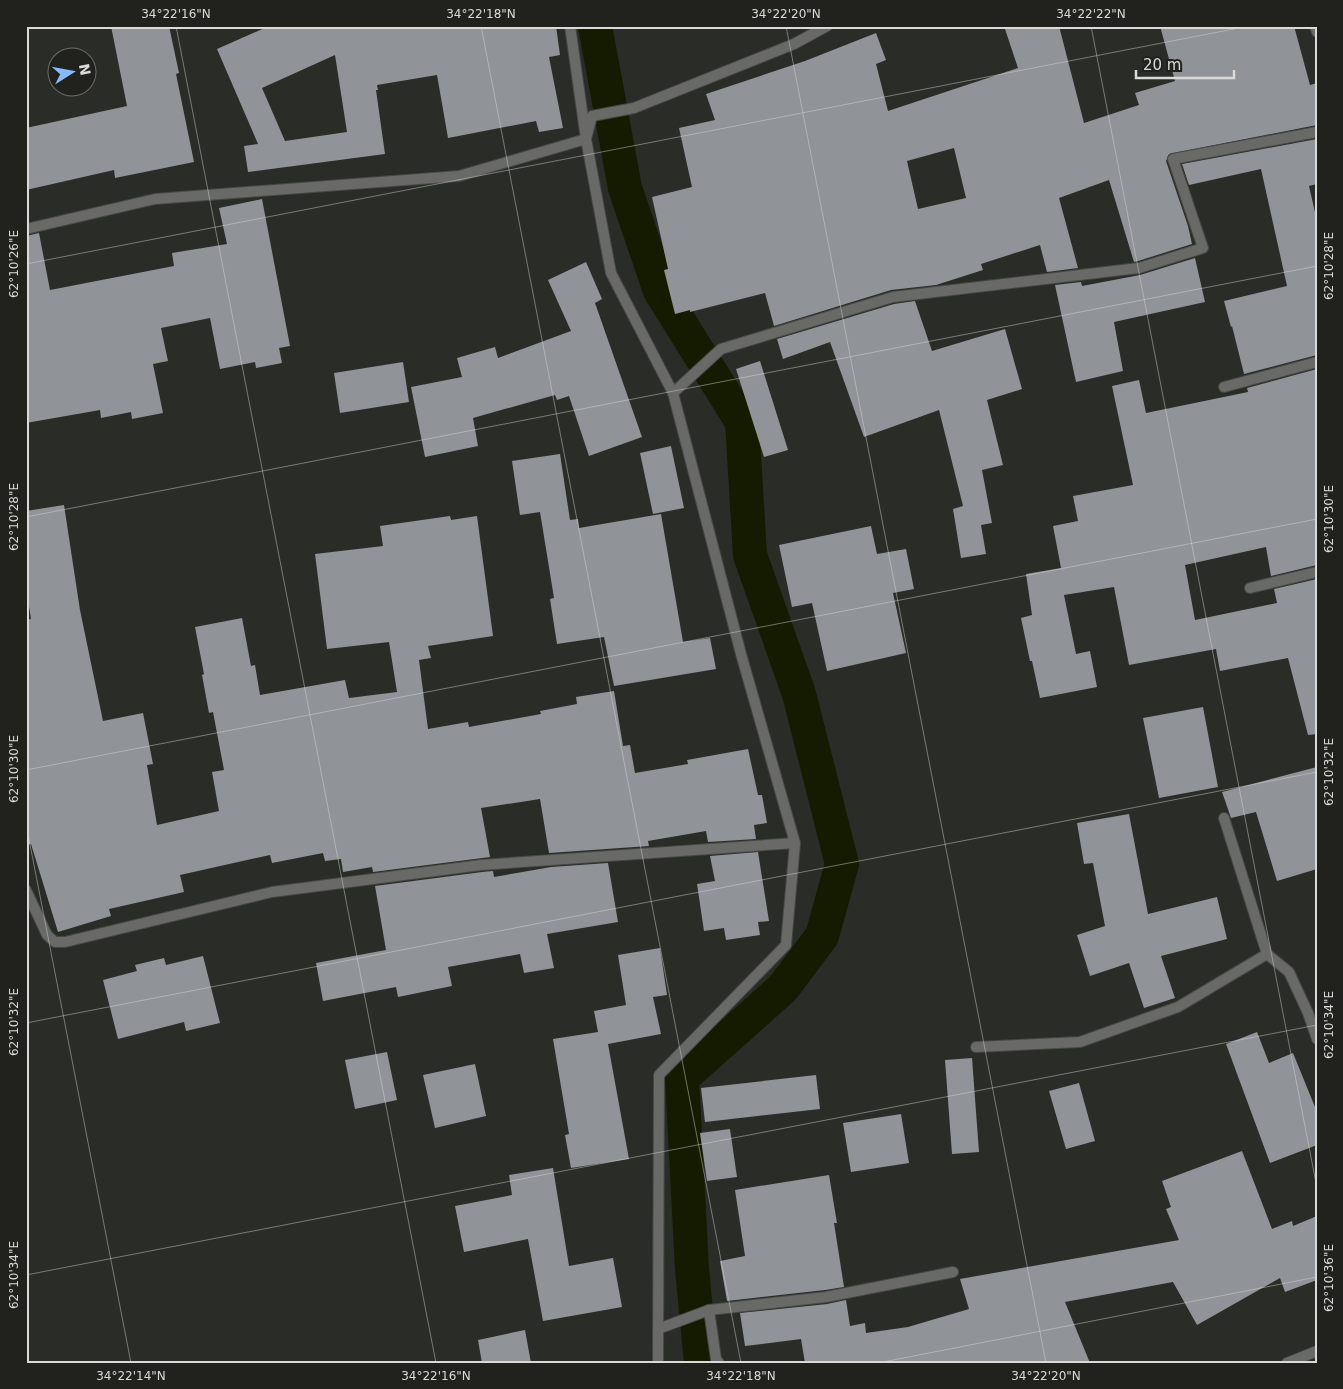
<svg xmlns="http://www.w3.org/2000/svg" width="1343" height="1389" viewBox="0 0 1343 1389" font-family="'DejaVu Sans',sans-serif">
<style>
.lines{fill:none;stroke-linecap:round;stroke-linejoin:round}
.canal{stroke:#151b00;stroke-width:34}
.building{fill:#909398;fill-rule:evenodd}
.street-casing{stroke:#464844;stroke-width:12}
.street{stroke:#696967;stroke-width:10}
.ticks{fill:none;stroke:#dadbd8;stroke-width:1;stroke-opacity:0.45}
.neatline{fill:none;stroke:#dadbd8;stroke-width:2}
.ticks-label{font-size:12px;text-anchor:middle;fill:#dadbd8}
</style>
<rect width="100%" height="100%" fill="#2a2c28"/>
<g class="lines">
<polyline class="canal" points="595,26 625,188 660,291 742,422 750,555 799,694 842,864 822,936 783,988 682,1078 692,1269 701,1363"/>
</g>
<g class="building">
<polygon points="111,26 169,26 179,73 176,74 194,162 115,178 114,170 26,190 26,128 127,106"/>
<path d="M 269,26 L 556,26 L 560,55 L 549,57 L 563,128 L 539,132 L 536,121 L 448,138 L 437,75 L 377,85 L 378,90 L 376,90 L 385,154 L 248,172 L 244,146 L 258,144 L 217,49 ZM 335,55 L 347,132 L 285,141 L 262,88 Z"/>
<path d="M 1004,26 L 1059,26 L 1084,123 L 1139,105 L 1135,93 L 1175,81 L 1160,26 L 1294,26 L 1310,85 L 1317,83 L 1317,125 L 1169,154 L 1166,161 L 1188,226 L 1192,244 L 1138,261 L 1134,262 L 1109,180 L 1059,198 L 1078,268 L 1047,272 L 1040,245 L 981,264 L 983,270 L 936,285 L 891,290 L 774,326 L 765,293 L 690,312 L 690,310 L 675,314 L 664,270 L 668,269 L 652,197 L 692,187 L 679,128 L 715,120 L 706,94 L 805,61 L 876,33 L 886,60 L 876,64 L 888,111 L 1018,68 ZM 954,148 L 966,198 L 918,209 L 907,161 Z"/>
<polygon points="1317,139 1317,184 1309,186 1317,221 1317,355 1244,374 1232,326 1231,327 1224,301 1287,286 1261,169 1189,185 1182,164"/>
<polygon points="262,199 290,346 279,348 282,363 256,368 255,362 220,369 210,318 161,328 168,361 153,364 163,413 132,419 131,412 101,418 100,410 26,423 26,236 39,233 50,290 174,266 172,253 227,244 219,208"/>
<polygon points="1195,258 1205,302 1114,322 1123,371 1076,382 1055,285 1081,282 1082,286 1140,275"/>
<polygon points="586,262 602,299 595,303 642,437 589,456 569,396 557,400 555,395 473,418 478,446 425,457 411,387 462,377 457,358 495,347 498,358 571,331 548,280"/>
<polygon points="915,301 932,351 1005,329 1022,389 987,400 1003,465 982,470 992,523 981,525 986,554 961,558 953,509 963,506 939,410 864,437 830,342 783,359 777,339 894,304"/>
<polygon points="760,361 788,450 764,457 736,369"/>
<polygon points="403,362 409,402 340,413 334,373"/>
<polygon points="1317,369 1317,565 1271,576 1266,547 1185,565 1195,620 1277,603 1274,589 1317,579 1317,734 1308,735 1288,658 1220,671 1216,649 1129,665 1114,587 1064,595 1076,654 1090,651 1097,687 1040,698 1032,661 1030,661 1021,618 1032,615 1026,574 1061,568 1053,526 1078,521 1073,496 1133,485 1112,386 1139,380 1146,413 1248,392 1247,388"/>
<polygon points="671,446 684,508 653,514 640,453"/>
<polygon points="560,454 570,520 578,519 579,528 661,514 683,642 710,638 716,669 614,686 604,637 557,644 550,599 554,598 540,512 520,515 512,461"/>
<polygon points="64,505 80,610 103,721 143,713 153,764 147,765 157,825 219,811 212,772 224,770 213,712 209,713 202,675 204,674 195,627 242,618 251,666 255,665 260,695 345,680 349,698 397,692 389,642 327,649 315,554 383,546 380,526 450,516 451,520 477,516 493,636 428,646 431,658 419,660 428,729 468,722 469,727 541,714 540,711 577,704 576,697 614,691 623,746 630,745 635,773 688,764 687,760 748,749 758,795 762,795 767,823 754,825 756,839 708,842 706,831 648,841 649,846 549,853 540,799 481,808 490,857 373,872 372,867 343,872 341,859 325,861 323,853 272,863 270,855 180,875 184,892 109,909 111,916 58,932 31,844 26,845 26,620 31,619 26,588 26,511"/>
<polygon points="871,526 877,554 906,549 914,589 893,593 906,653 827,671 812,603 792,607 779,545"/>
<polygon points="1203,707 1218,787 1159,798 1143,718"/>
<polygon points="1317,767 1317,869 1277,881 1256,812 1231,818 1222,792"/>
<polygon points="1129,814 1148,914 1217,897 1227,939 1161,956 1175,998 1144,1008 1129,963 1090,976 1077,935 1105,926 1093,863 1084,864 1077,823"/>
<polygon points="758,852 769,921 758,922 760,935 726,940 724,928 704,931 697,884 715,881 710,856"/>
<polygon points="608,863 618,922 547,934 554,968 524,973 520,954 448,967 452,986 398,997 396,987 323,1001 316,963 386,950 375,886 482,872 493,871 494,877 551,867"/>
<polygon points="660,948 667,995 653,997 661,1034 608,1044 629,1159 571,1168 565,1135 569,1134 553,1039 598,1032 594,1011 626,1005 618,955"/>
<polygon points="203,956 220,1023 186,1031 184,1022 118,1039 103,980 137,971 135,965 164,958 166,965"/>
<polygon points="1257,1032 1269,1063 1293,1053 1317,1112 1317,1145 1270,1163 1226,1044"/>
<polygon points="387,1052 397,1100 355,1109 345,1060"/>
<polygon points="972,1058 979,1152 952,1154 945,1060"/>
<polygon points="475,1064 486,1116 435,1128 423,1075"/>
<polygon points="816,1075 820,1109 705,1122 701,1088"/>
<polygon points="1079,1083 1095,1141 1066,1149 1049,1091"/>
<polygon points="901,1114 909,1163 851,1172 843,1123"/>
<polygon points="730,1129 737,1177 707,1181 700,1133"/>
<polygon points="1242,1151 1272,1229 1292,1221 1293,1226 1317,1216 1317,1280 1285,1292 1280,1278 1197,1325 1173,1282 1065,1302 1090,1363 805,1363 801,1339 745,1346 740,1313 827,1304 846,1300 850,1326 865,1323 866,1333 908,1327 969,1309 960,1279 1179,1240 1166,1209 1171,1207 1162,1181"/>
<polygon points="553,1168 569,1266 613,1258 622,1307 543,1321 528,1239 464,1252 455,1206 512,1195 509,1175"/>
<polygon points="829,1175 837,1223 834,1223 844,1287 825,1290 727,1301 720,1261 745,1256 735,1190"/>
<polygon points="525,1330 531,1363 482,1363 478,1340"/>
</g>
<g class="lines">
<defs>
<g id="street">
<polyline points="570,26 586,139 611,273 673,393 741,654 795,843 786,945 659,1075 658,1363"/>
<polyline points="1315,26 1317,32"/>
<polyline points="26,229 155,199 459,176 586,139 592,116 634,108 794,44 827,26"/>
<polyline points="1224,387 1317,362"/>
<polyline points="673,393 721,349 893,297 1139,268 1203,248 1173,159 1317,132"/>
<polyline points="1250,588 1317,572"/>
<polyline points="1224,818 1267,954"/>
<polyline points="26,890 47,935 55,942 65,942 272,892 481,865 795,843"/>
<polyline points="976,1047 1080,1042 1178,1007 1267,954 1289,972 1308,1013 1317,1039"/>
<polyline points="709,1310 716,1359 719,1363"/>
<polyline points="658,1329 709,1310 826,1297 953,1272"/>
<polyline points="1287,1363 1317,1351"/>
</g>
</defs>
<use href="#street" class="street-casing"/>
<use href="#street" class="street"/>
</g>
<path class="ticks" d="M 176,26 L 436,1363M 481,26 L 741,1363M 786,26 L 1046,1363M 1091,26 L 1317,1188M 26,264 L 1249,26M 26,517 L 1317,266M 26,770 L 1317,519M 26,824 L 131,1363M 26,1023 L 1317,772M 26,1275 L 1317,1025M 878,1363 L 1317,1277"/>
<rect width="1343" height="1389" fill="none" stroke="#21221e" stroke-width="55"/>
<g transform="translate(72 72) rotate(79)"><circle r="24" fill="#21221e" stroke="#6b6c68"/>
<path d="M0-4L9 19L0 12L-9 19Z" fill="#88bafc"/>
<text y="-8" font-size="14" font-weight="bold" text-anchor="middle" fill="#dadbd8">N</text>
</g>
<path d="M1136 70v8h98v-8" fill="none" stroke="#dadbd8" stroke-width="2.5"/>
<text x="1143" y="70" font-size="15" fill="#dadbd8" stroke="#21221e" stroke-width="4" paint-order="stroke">20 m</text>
<rect x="28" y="28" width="1288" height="1334" class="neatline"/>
<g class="ticks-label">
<text x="176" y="18">34°22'16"N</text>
<text x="481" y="18">34°22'18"N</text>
<text x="786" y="18">34°22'20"N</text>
<text x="1091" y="18">34°22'22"N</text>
<text transform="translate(14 264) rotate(-90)" y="4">62°10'26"E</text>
<text transform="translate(1329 266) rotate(-90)" y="4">62°10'28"E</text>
<text transform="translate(14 517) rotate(-90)" y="4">62°10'28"E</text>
<text transform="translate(1329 519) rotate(-90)" y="4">62°10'30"E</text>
<text transform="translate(14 769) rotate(-90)" y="4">62°10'30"E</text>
<text transform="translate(1329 772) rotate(-90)" y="4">62°10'32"E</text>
<text transform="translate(14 1022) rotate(-90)" y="4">62°10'32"E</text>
<text transform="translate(1329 1025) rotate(-90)" y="4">62°10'34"E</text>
<text transform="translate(14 1275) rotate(-90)" y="4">62°10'34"E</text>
<text transform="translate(1329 1278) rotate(-90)" y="4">62°10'36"E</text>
<text x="131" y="1380">34°22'14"N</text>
<text x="436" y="1380">34°22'16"N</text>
<text x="741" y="1380">34°22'18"N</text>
<text x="1046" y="1380">34°22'20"N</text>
</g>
</svg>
